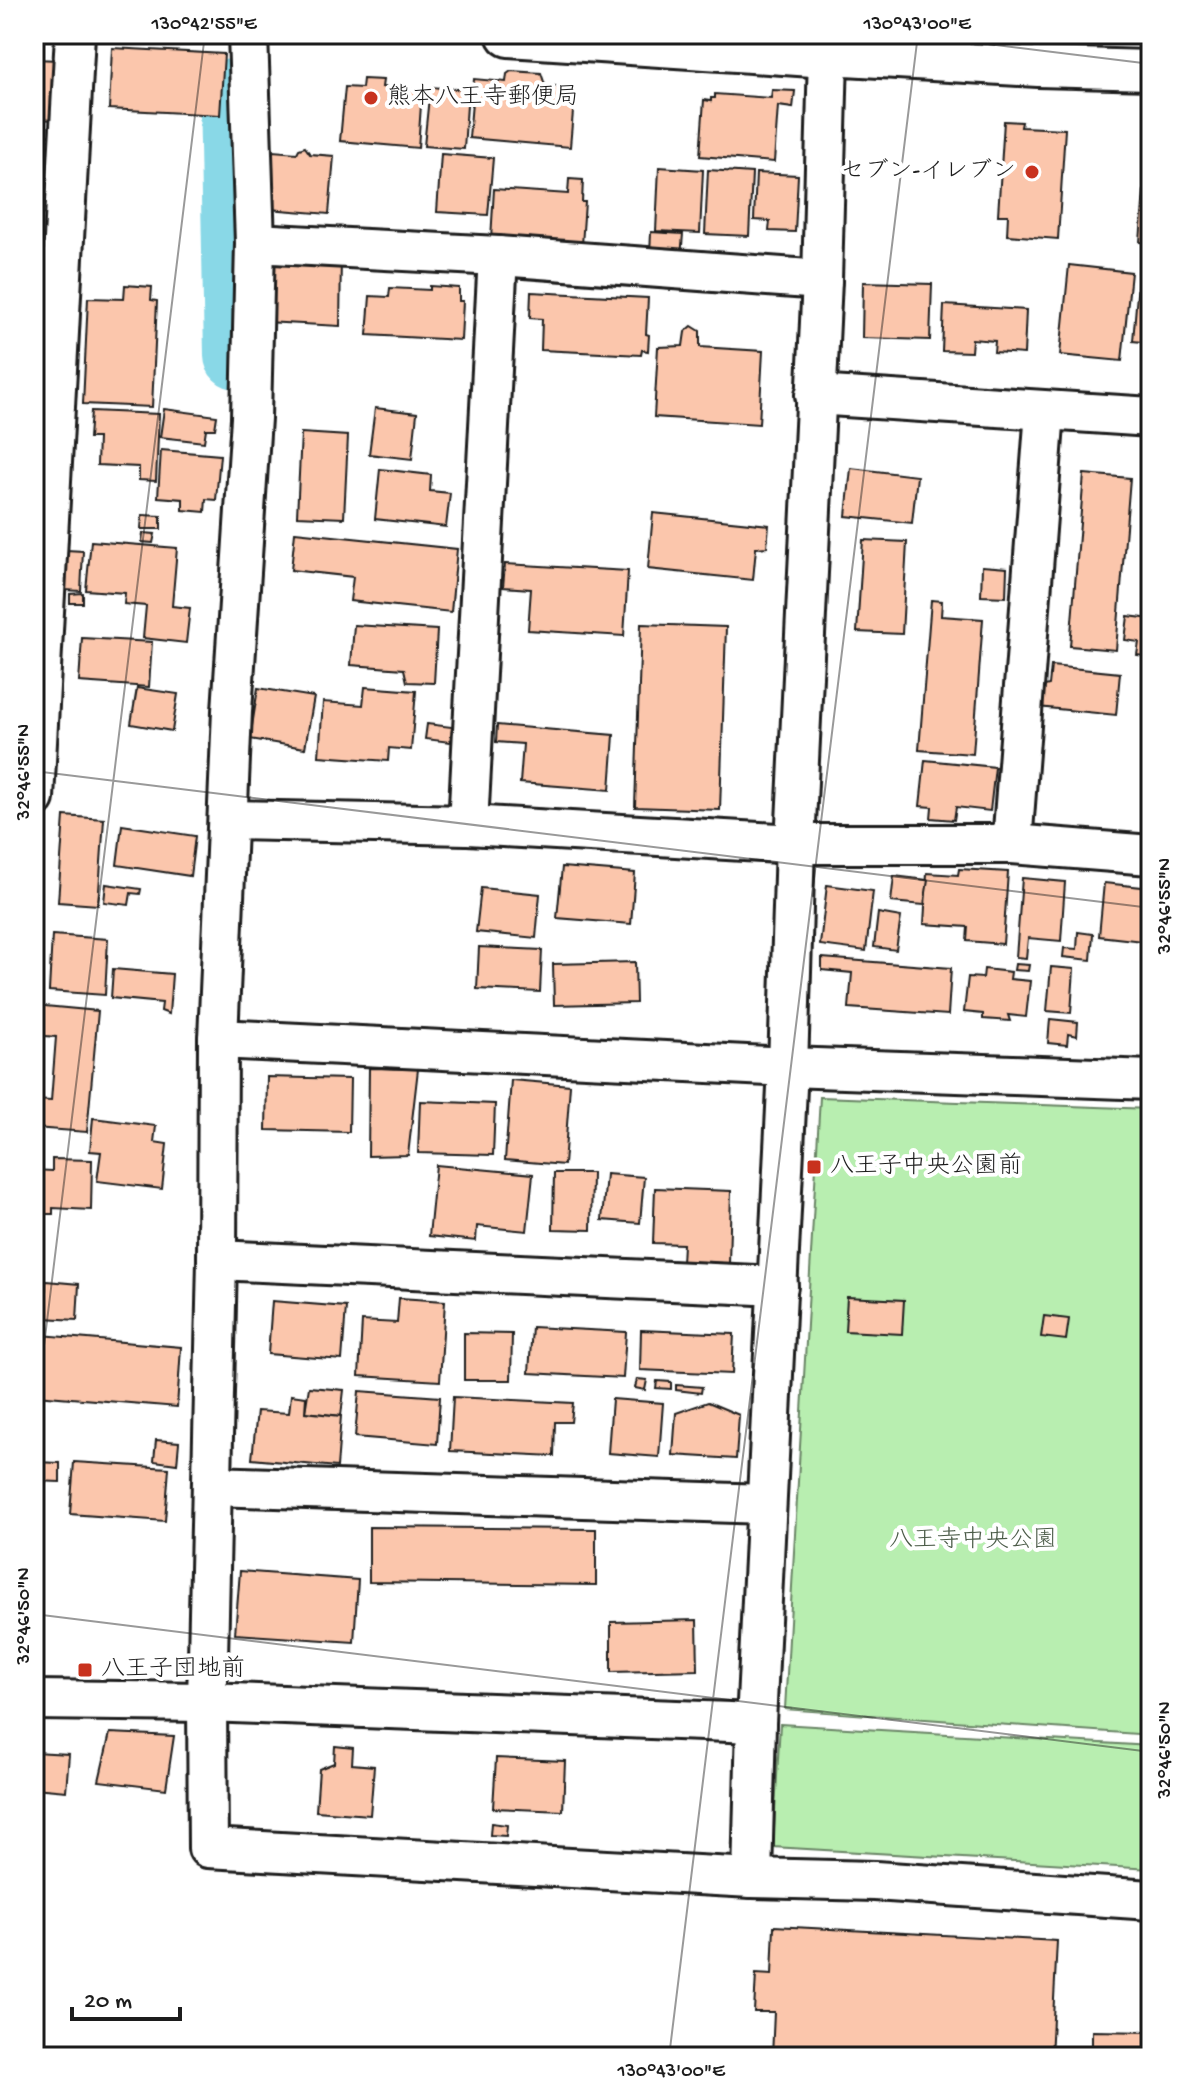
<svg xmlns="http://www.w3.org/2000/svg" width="1185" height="2091" viewBox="0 0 1185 2091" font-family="'Gochi Hand','Klee One',sans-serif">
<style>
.green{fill:#b8eeb0;stroke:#6a8566;stroke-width:2}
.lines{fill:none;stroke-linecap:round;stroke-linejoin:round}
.river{stroke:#89d8e7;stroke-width:66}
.building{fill:#fbc6ac;stroke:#1c1c1c;stroke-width:2}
.minor-casing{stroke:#1c1c1c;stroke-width:44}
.tertiary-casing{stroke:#1c1c1c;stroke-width:50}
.minor{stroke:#fff;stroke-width:38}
.tertiary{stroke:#fff;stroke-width:44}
.ticks{fill:none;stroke:#1c1c1c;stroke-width:2;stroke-opacity:0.45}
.poi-dot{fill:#c8321e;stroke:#fff;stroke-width:3}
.labels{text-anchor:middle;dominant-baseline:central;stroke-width:8;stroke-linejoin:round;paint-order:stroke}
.poi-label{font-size:24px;fill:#1c1c1c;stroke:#fff;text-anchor:start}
.park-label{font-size:24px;fill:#4b5b48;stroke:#fff}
.neatline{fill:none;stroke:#1c1c1c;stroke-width:3}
.ticks-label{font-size:20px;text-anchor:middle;fill:#1c1c1c}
</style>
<rect width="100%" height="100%" fill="#fff"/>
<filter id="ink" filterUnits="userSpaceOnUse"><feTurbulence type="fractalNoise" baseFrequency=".0125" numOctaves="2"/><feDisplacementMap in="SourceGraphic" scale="16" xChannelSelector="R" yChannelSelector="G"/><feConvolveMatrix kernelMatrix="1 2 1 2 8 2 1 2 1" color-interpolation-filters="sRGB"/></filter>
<g filter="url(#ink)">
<g class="green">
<polygon points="820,1097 1151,1109 1151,1735 785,1709"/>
<polygon points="780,1724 1151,1746 1151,1869 773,1847"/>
</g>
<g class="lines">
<polyline class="river" points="232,92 237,356"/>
</g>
<g class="building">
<polygon points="112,48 224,54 220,115 109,109"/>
<polygon points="34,59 59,60 56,120 34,119"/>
<polygon points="511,71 541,73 545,85 575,88 570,147 469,138 474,79 506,82 507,74"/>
<polygon points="363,79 383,80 382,87 422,90 418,148 340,141 345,87 362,88"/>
<polygon points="430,87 468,90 464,149 424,146"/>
<polygon points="772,90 795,91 793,108 778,106 774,162 700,156 704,100 711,101 711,98 715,98 715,94 771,98"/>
<polygon points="1004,121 1022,122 1021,127 1065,129 1058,239 1007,235 1008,215 998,215"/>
<polygon points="305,147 310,154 334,156 329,214 269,209 273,151 297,153 299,149"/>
<polygon points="441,154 493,158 488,215 437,212"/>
<polygon points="659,167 703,170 700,233 656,231"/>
<polygon points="708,170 752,173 749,236 705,234"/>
<polygon points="756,173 798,175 795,232 769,231 770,221 754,220"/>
<polygon points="1145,177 1151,178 1151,243 1140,242"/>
<polygon points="569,179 583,180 582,202 585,202 582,245 491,239 494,189 568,194"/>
<polygon points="651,232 683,234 681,257 650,255"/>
<polygon points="271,251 341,256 340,326 265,322"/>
<polygon points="1069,265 1131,272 1122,361 1060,355"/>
<polygon points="1139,270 1151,271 1151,343 1133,341"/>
<polygon points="863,282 932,284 930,340 862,338"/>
<polygon points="125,285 152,287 151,300 157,301 152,407 83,404 88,298 124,299"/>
<polygon points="430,286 459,288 459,301 463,301 461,340 367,335 370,296 389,297 390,288 430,290"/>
<polygon points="531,292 648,298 646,334 649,335 648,351 642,350 641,355 541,350 542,319 530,318"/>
<polygon points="944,305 1026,310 1024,354 994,352 995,341 972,339 971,352 942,351"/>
<polygon points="692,326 700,331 700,347 763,351 759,424 654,417 658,347 683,346 685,332"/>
<polygon points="34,327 38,327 34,371"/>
<polygon points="375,408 417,413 412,459 369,454"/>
<polygon points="164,409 217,416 215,429 206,429 204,442 160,437"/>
<polygon points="91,411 159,414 156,481 139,480 139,467 97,465 98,438 89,438"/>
<polygon points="301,433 348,436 344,518 297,516"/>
<polygon points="161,450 220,455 216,500 206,499 205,512 183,510 183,499 158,497"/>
<polygon points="851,468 917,476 912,523 846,516"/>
<polygon points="380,469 431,475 430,491 450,493 446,527 375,519"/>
<polygon points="1084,474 1130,478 1116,650 1070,646"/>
<polygon points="653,513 769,525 767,547 756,548 753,580 648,569"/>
<polygon points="142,515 161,516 161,529 141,529"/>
<polygon points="295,532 457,549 451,612 350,601 353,577 291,570"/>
<polygon points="143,533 155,534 153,543 142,542"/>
<polygon points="863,540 907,542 902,634 857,632"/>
<polygon points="91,541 177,548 172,606 190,608 186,643 143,638 146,606 124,604 125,593 86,590"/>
<polygon points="66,550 83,551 81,591 64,590"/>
<polygon points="505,564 628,571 624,636 528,630 531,589 503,587"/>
<polygon points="982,566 1007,568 1006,597 981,596"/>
<polygon points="83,593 83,603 70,603 70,594"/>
<polygon points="931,600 942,601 941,616 983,619 973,754 919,750"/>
<polygon points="1128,616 1151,619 1151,657 1137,655 1139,642 1125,640"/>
<polygon points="641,624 726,627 720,810 635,807"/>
<polygon points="354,625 437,630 434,683 407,682 404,669 351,665"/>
<polygon points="82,638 152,642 149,687 79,682"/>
<polygon points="1051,666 1120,673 1116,715 1038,707 1041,687 1049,685"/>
<polygon points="365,687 416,691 411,750 389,748 388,761 319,756 323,702 363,705"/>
<polygon points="137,688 178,694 172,731 131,724"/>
<polygon points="258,688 314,697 305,748 250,739"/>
<polygon points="427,724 452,727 450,742 425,739"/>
<polygon points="497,725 614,735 610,790 520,783 523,744 496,742"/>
<polygon points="925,760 995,767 990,811 956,807 954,820 931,818 932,807 920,806"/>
<polygon points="64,816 104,819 98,905 58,902"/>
<polygon points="122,825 195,836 190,876 117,865"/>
<polygon points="562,867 635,873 631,924 557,918"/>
<polygon points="959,869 1008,872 1003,944 967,941 968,927 924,924 927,873 958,875"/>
<polygon points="894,876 928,880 924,905 891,902"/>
<polygon points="1022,878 1065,882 1061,941 1028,938 1026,958 1016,957"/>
<polygon points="1104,883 1151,888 1151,942 1099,936"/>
<polygon points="106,884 141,889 140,894 131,893 129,905 104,902"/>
<polygon points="827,885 873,891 866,951 820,945"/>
<polygon points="481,888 540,894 536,938 476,932"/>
<polygon points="878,913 901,917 896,950 874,947"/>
<polygon points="1078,932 1093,934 1091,960 1063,957 1064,948 1077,949"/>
<polygon points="52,935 108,939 105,995 49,991"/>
<polygon points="479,947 542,950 540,992 477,989"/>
<polygon points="822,958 951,968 948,1015 849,1008 852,973 822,970"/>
<polygon points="635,962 636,1003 554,1005 553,964"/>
<polygon points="1015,964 1029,965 1028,971 1014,970"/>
<polygon points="1051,967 1074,969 1071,1013 1047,1011"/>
<polygon points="113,969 172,974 169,1014 161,1011 162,1003 111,998"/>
<polygon points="984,969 1011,972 1010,979 1030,981 1026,1017 1008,1015 1010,1021 983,1019 983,1014 964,1012 968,977 983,978"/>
<polygon points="34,1005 98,1011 87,1132 34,1128 34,1100 51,1101 56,1037 34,1035"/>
<polygon points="1050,1019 1078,1022 1077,1036 1068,1034 1067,1045 1048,1043"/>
<polygon points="369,1068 418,1069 408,1155 368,1156"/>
<polygon points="267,1077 350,1079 349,1132 266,1130"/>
<polygon points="511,1080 570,1085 564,1165 505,1160"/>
<polygon points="420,1101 495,1104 493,1155 418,1153"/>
<polygon points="93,1118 156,1126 154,1142 167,1144 162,1189 97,1181 101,1152 90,1151"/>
<polygon points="52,1159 92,1160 91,1210 53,1208 53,1214 34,1214 34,1170 52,1171"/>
<polygon points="436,1165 533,1174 527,1231 477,1226 476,1241 429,1236"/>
<polygon points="554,1173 592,1173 591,1230 553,1229"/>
<polygon points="606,1174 644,1177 640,1223 602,1220"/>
<polygon points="655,1188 731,1191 729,1264 682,1263 683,1244 653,1243"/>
<polygon points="46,1281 79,1284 77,1320 44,1318"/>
<polygon points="847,1297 904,1300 902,1334 845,1331"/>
<polygon points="399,1298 445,1301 440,1381 359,1376 362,1321 397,1323"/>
<polygon points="272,1301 346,1307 342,1360 268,1354"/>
<polygon points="1044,1316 1069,1319 1066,1340 1041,1337"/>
<polygon points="532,1327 626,1332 623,1378 529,1373"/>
<polygon points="641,1330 734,1334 732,1374 640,1370"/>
<polygon points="464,1333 512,1334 511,1380 464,1380"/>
<polygon points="41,1335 181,1347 177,1407 36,1395"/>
<polygon points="637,1379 647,1380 645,1390 635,1388"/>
<polygon points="657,1381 671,1382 671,1389 656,1388"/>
<polygon points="676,1385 702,1387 701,1393 676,1390"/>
<polygon points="309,1387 344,1390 341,1416 305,1412"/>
<polygon points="359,1391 440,1397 437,1444 355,1437"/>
<polygon points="291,1395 306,1397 305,1412 341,1416 337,1467 252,1459 257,1411 289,1413"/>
<polygon points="453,1397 573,1403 571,1422 555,1422 554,1456 450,1451"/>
<polygon points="612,1399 663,1403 659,1457 608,1453"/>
<polygon points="708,1402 739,1415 736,1459 673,1455 676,1413"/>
<polygon points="156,1440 179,1442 177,1464 154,1461"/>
<polygon points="34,1462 60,1463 60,1482 34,1481"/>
<polygon points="74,1462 169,1468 165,1521 70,1514"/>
<polygon points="369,1527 596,1529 596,1585 369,1582"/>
<polygon points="240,1571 358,1580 354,1642 235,1634"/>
<polygon points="697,1620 698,1670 611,1672 611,1622"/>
<polygon points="110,1733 174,1736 166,1789 99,1781"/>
<polygon points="335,1746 353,1748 352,1764 374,1766 370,1815 316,1811 319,1769 334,1763"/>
<polygon points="34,1752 69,1754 66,1791 34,1788"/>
<polygon points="496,1758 565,1761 563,1811 493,1808"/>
<polygon points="491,1823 507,1825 506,1836 490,1835"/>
<polygon points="774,1926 1057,1941 1051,2057 772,2057 774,2012 754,2012 756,1974 772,1975"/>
<polygon points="1092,2031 1151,2032 1151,2057 1092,2057"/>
</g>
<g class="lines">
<defs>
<g id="minor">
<polyline points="248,34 255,243 251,418 232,711 218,1039 217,1260 207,1702 208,1848 752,1878"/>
<polyline points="1151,70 1038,67 828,55 822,280 795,844 788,1067 756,1723 752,1878 875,1881 1151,1900"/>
<polyline points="255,243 498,256 822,280"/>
<polyline points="815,395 1151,417"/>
<polyline points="34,798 75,34"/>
<polyline points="229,820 468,825 795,844 1012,844 1151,855"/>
<polyline points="468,825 498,256"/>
<polyline points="1012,844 1045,411"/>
<polyline points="218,1039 788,1067 1151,1080"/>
<polyline points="217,1260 778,1286"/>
<polyline points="212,1486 766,1504"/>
<polyline points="34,1700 207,1702 756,1723"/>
</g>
<polyline id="tertiary" points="509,34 828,55 832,34"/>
</defs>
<use href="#minor" class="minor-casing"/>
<use href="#tertiary" class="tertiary-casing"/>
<use href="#minor" class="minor"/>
<use href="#tertiary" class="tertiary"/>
</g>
</g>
<path class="ticks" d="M 907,34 L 1151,64M 34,771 L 1151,908M 34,1427 L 205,34M 34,1614 L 1151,1752M 669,2057 L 918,34"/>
<g class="poi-dot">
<circle cx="371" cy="98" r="8"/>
<circle cx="1032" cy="172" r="8"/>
<rect x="806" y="1159" width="16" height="16" rx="4"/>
<rect x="77" y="1662" width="16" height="16" rx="4"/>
</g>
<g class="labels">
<g class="poi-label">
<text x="387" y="98">熊本八王寺郵便局</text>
<text x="1016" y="172" text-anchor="end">セブン-イレブン</text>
<text x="830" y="1167">八王子中央公園前</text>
<text x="101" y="1670">八王子団地前</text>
</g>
<g class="park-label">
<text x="973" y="1541">八王寺中央公園</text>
</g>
</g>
<rect width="1185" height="2091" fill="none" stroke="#fff" stroke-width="88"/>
<path d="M72 2007v12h108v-12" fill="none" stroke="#1c1c1c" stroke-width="4"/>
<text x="84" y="2007" font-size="24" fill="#1c1c1c" stroke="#ffffff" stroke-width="6" paint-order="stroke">20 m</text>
<rect x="44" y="44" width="1097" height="2003" class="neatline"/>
<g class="ticks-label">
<text x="204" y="29">130°42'55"E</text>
<text x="917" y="29">130°43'00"E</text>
<text transform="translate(22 772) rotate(-90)" y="7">32°46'55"N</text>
<text transform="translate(1163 906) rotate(-90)" y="7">32°46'55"N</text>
<text transform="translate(22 1616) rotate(-90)" y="7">32°46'50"N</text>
<text transform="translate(1163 1750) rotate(-90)" y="7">32°46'50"N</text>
<text x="671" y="2076">130°43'00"E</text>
</g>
</svg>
